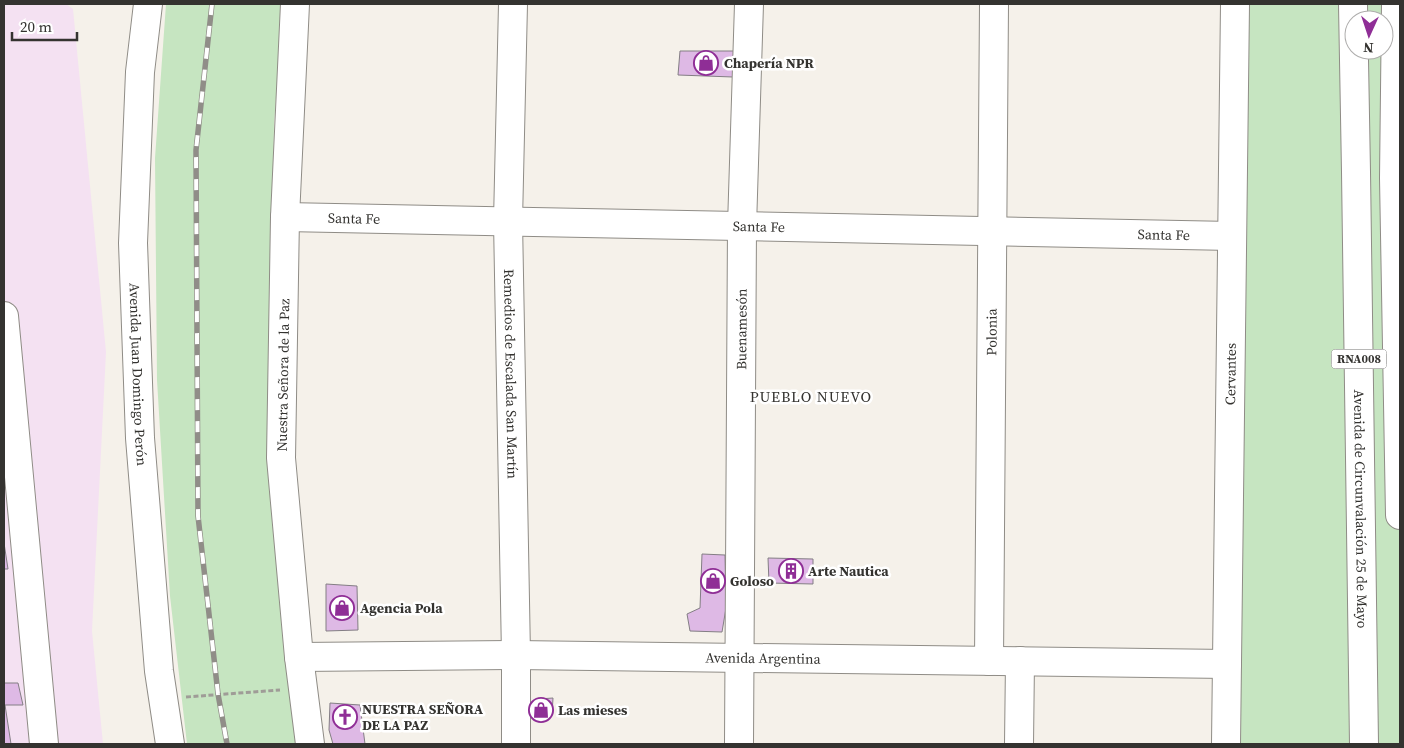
<svg xmlns="http://www.w3.org/2000/svg" width="1404" height="748" viewBox="0 0 1404 748" font-family="'Source Serif 4',serif">
<style>
.industrial{fill:#f4e1f2}
.green{fill:#c6e5c1;fill-rule:evenodd}
.building{fill:#deb9e5;stroke:#837e84}
.lines{fill:none;stroke-linecap:round;stroke-linejoin:round}
.minor-casing{stroke:#8f8c86;stroke-width:30}
.major-casing{stroke:#8f8c86;stroke-width:30}
.highway-casing{stroke:#8f8c86;stroke-width:30}
.path{stroke:#9f9c97;stroke-width:3;stroke-dasharray:5 2.5;stroke-linecap:butt}
.minor{stroke:#fff;stroke-width:28}
.major{stroke:#fff;stroke-width:28}
.highway{stroke:#fff;stroke-width:28}
.rail-casing{stroke:#908d88;stroke-width:5.5}
.rail{stroke:#fff;stroke-width:4;stroke-dasharray:11;stroke-linecap:butt}
.labels{text-anchor:middle;dominant-baseline:central;stroke-width:5;stroke-linejoin:round;paint-order:stroke}
.shield{fill:#fff;stroke:#71706e;stroke-width:1}
.shield-label{font-size:12px;font-weight:bold;fill:#343330}
.poi-label{font-size:14px;font-weight:bold;fill:#343330;stroke:#fff;text-anchor:start}
.street-label{font-size:14px;fill:#343330;stroke:#fff}
.neighbourhood-label{font-size:15px;letter-spacing:1px;fill:#343330;stroke:#fff}
</style>
<rect width="100%" height="100%" fill="#f5f1ea"/>
<polygon class="industrial" points="4,4 66,4 73,9 106,352 92,631 103,744 4,744"/>
<g class="green">
<polygon points="166,4 283,4 274,124 270,364 282,624 298,744 187,744 170,596 157,380 155,158"/>
<path d="M 1235,4 L 1400,4 L 1400,744 L 1226,744 ZM 1354,20 L 1384,20 L 1384,50 L 1354,50 Z"/>
</g>
<g class="building">
<polygon points="680,51 735,51 733,77 678,75"/>
<polygon points="4,543 8,569 4,569"/>
<polygon points="702,554 725,555 726,608 722,632 690,631 687,614 700,608"/>
<polygon points="768,558 813,559 813,584 769,583"/>
<polygon points="326,584 357,586 358,630 326,631"/>
<polygon points="4,683 18,683 23,705 5,705 11,744 4,744"/>
<polygon points="553,698 552,715 529,715 531,704 539,699"/>
<polygon points="330,703 360,705 365,744 333,744 329,730"/>
</g>
<g class="lines">
<defs>
<g id="minor">
<path id="s1" d="M 148,4 L 140,72 L 133,243 L 140,438 L 159,671 L 170,744"/>
<polyline points="295,4 285,217 281,458 299,657 310,744"/>
<path id="s2" d="M 513,4 L 508,221 L 516,655 L 516,744"/>
<path id="s3" d="M 285,217 L 1232,236"/>
<polyline points="4,316 44,744"/>
<path id="s4" d="M 299,657 L 516,655 L 1227,664"/>
<path id="s5" d="M 989,661 L 994,4"/>
<path id="s6" d="M 739,744 L 742,226 L 749,4"/>
<polyline points="1019,744 1020,661"/>
</g>
<g id="major">
<path id="s7" d="M 1226,744 L 1235,4"/>
</g>
<g id="highway">
<path id="s8" d="M 1353,4 L 1356,172 L 1364,744"/>
<polyline points="1396,4 1394,178 1400,515"/>
</g>
</defs>
<use href="#minor" class="minor-casing"/>
<use href="#major" class="major-casing"/>
<use href="#highway" class="highway-casing"/>
<polyline class="path" points="186,697 280,690"/>
<use href="#minor" class="minor"/>
<use href="#major" class="major"/>
<use href="#highway" class="highway"/>
<defs>
<polyline id="rail" points="212,4 196,150 198,516 218,694 227,744"/>
</defs>
<use href="#rail" class="rail-casing"/>
<use href="#rail" class="rail"/>
</g>
<defs>
<symbol id="shop-ring" viewBox="-11 -11 22 22"><circle r="9.5" fill="#fff" stroke="#8f2e96" stroke-width="1.5"/><path d="M-5-2.5h2.3a2.7 3.5 0 0 1 5.4 0H5L5.5 6h-11ZM-1.5-2.5h3a1.5 2.3 0 0 0-3 0Z" fill="#8f2e96"/></symbol>
<symbol id="building-ring" viewBox="-11 -11 22 22"><circle r="9.5" fill="#fff" stroke="#8f2e96" stroke-width="1.5"/><path d="M-4-6H4V6H1V3H-1V6H-4ZM-2.5-4.3h1.7v1.8h-1.7ZM.8-4.3h1.7v1.8H.8ZM-2.5-1h1.7V.8h-1.7ZM.8-1h1.7V.8H.8Z" fill="#8f2e96"/></symbol>
<symbol id="church-ring" viewBox="-11 -11 22 22"><circle r="9.5" fill="#fff" stroke="#8f2e96" stroke-width="1.5"/><path d="M-1.2-6h2.4v3.5h3.3v2.4h-3.3V6h-2.4V-.1h-3.3v-2.4h3.3Z" fill="#8f2e96"/></symbol>
</defs>
<g fill-rule="evenodd">
<use href="#shop-ring" x="692" y="49" width="28" height="28"/>
<use href="#building-ring" x="777" y="557" width="28" height="28"/>
<use href="#shop-ring" x="699" y="567" width="28" height="28"/>
<use href="#shop-ring" x="328" y="594" width="28" height="28"/>
<use href="#shop-ring" x="527" y="696" width="28" height="28"/>
<use href="#church-ring" x="331" y="703" width="28" height="28"/>
</g>
<g class="labels">
<rect class="shield" x="1331.5" y="349.5" width="55" height="19" rx="4"/>
<g class="shield-label">
<text x="1359" y="359">RNA008</text>
</g>
<g class="poi-label">
<text x="724" y="63">Chapería NPR</text>
<text x="808" y="571">Arte Nautica</text>
<text x="730" y="581">Goloso</text>
<text x="360" y="608">Agencia Pola</text>
<text x="362" y="709">NUESTRA SEÑORA<tspan x="362" dy="16">DE LA PAZ</tspan></text>
<text x="558" y="710">Las mieses</text>
</g>
<g class="street-label">
<text stroke="none"><textPath href="#s3" startOffset="69">Santa Fe</textPath></text>
<text stroke="none"><textPath href="#s3" startOffset="474">Santa Fe</textPath></text>
<text stroke="none"><textPath href="#s3" startOffset="879">Santa Fe</textPath></text>
<text stroke="none"><textPath href="#s6" startOffset="415">Buenamesón</textPath></text>
<text stroke="none"><textPath href="#s5" startOffset="329">Polonia</textPath></text>
<text stroke="none"><textPath href="#s1" startOffset="371">Avenida Juan Domingo Perón</textPath></text>
<text stroke="none"><textPath href="#s2" startOffset="370">Remedios de Escalada San Martín</textPath></text>
<text stroke="none"><textPath href="#s7" startOffset="370">Cervantes</textPath></text>
<text transform="translate(283 375) rotate(-89)">Nuestra Señora de la Paz</text>
<text stroke="none"><textPath href="#s8" startOffset="505">Avenida de Circunvalación 25 de Mayo</textPath></text>
<text stroke="none"><textPath href="#s4" startOffset="464">Avenida Argentina</textPath></text>
</g>
<g class="neighbourhood-label">
<text x="811" y="396">PUEBLO NUEVO</text>
</g>
</g>
<rect width="1404" height="748" fill="none" stroke="#343330" stroke-width="10"/>
<g transform="translate(1369 35) rotate(183)"><circle r="24" fill="#ffffff" stroke="#aeadac"/>
<path d="M0-4L9 19L0 12L-9 19Z" fill="#8f2e96"/>
<text y="-8" font-size="14" font-weight="bold" text-anchor="middle" fill="#343330">N</text>
</g>
<path d="M12 32v8h65v-8" fill="none" stroke="#343330" stroke-width="2.5"/>
<text x="20" y="32" font-size="15" fill="#343330" stroke="#ffffff" stroke-width="4" paint-order="stroke">20 m</text>
</svg>
